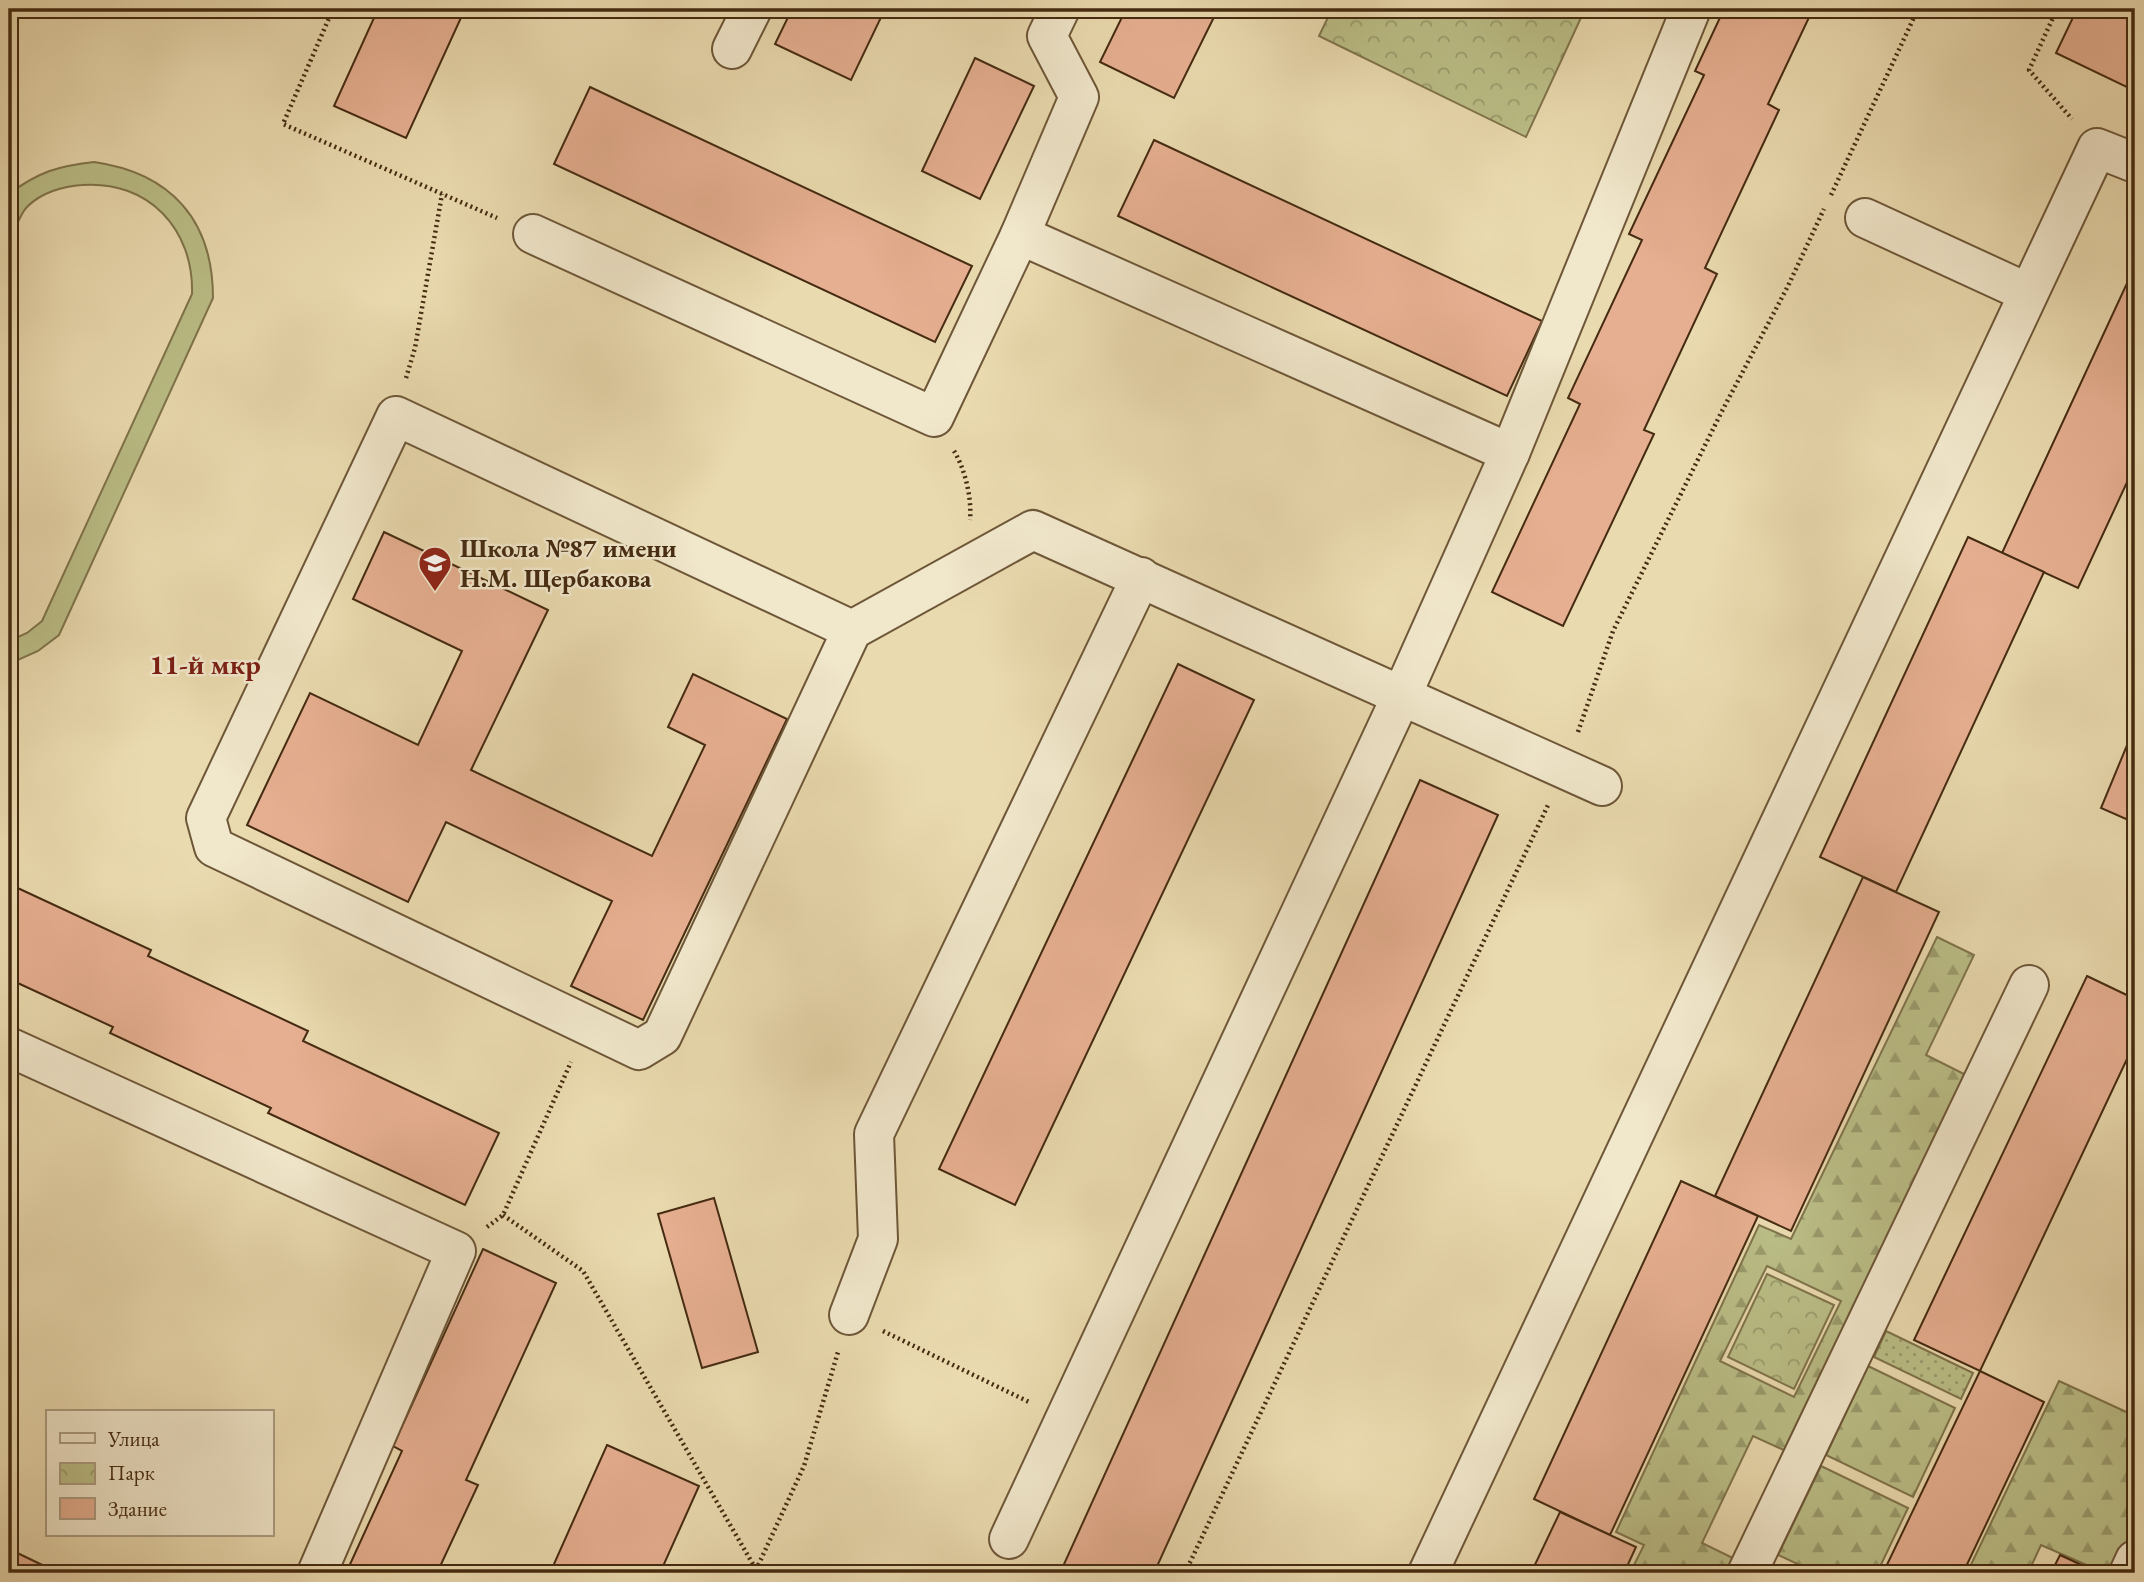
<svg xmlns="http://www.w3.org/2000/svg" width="2144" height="1582" viewBox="0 0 2144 1582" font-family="'EB Garamond',serif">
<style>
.grass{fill:url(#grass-dots);stroke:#80744c;stroke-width:2}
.forest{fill:url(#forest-firs);stroke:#80744c;stroke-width:2;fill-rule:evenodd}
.park{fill:url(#park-crowns);stroke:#80744c;stroke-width:2}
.pitch{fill:#bbbe87;stroke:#80744c;stroke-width:2}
.building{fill:#e6af91;stroke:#452b11;stroke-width:2}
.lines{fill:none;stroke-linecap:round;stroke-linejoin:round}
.minor-casing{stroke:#6e5738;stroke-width:42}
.path{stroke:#452b11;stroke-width:4.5;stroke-dasharray:2 3.5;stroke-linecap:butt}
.minor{stroke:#f1e7cb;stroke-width:38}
.labels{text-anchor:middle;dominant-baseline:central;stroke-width:5;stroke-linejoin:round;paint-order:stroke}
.poi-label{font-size:26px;font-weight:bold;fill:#452b11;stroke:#f1e7cb;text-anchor:start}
.neighbourhood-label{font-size:28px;font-weight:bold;fill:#7a1f14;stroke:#f1e7cb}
</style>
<defs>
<pattern id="grass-dots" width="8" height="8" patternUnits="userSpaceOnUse" patternTransform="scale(1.75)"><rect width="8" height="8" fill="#bbbe87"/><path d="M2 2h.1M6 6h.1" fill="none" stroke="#9a9b6d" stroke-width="1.8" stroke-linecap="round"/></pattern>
<pattern id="forest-firs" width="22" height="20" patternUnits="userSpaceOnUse" patternTransform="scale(1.75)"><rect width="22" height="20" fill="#bbbe87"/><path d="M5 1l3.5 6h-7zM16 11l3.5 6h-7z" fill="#9a9b6d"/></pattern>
<pattern id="park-crowns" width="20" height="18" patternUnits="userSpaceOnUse" patternTransform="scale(1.75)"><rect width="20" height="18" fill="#bbbe87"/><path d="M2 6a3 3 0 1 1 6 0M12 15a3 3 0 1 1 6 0" fill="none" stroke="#9a9b6d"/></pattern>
</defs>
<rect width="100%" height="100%" fill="#eadaaf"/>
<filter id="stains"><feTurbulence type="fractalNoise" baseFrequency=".00286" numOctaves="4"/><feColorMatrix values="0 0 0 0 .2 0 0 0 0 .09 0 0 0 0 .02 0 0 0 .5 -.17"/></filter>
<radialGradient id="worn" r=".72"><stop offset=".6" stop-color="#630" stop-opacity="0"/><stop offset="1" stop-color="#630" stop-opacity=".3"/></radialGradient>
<polygon class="grass" points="1886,1331 1973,1373 1961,1399 1874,1357"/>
<g class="forest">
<path d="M 1937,937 L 1974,955 L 1926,1055 L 1970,1077 L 1788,1452 L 1753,1436 L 1702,1543 L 1737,1560 L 1731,1573 L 1630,1573 L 1644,1545 L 1616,1532 L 1759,1225 L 1791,1239 ZM 1767,1266 L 1841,1301 L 1794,1397 L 1720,1361 Z"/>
<polygon points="1868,1366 1955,1408 1913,1497 1826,1455"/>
<polygon points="2059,1381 2135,1416 2135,1532 2117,1573 2105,1573 2041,1545 2028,1573 1967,1573"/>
<polygon points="1821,1466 1908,1508 1877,1573 1817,1573 1778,1555"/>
</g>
<g class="park">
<polygon points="1332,9 1585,9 1526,137 1319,36"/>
<polygon points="1767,1274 1834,1305 1794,1389 1728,1357"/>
</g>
<path class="pitch" d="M 94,162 C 171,173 213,220 213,298 L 59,635 L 38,651 L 9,664 L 9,641 L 27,633 L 42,621 L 192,294 C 194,229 148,180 82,185 C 63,186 41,193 28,206 C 19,214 14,233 9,244 L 9,194 C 38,172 58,166 94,162 Z"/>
<g class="building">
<polygon points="378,9 465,9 406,138 334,106"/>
<polygon points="792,9 885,9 851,80 775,44"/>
<polygon points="1126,9 1218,9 1174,98 1100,62"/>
<polygon points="1724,9 1813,9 1768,104 1779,110 1705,268 1717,274 1644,430 1654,434 1563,626 1492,592 1580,404 1568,398 1642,240 1629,234 1704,75 1695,71"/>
<polygon points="2077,9 2135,9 2135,91 2056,53"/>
<polygon points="975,58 1034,86 980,199 922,171"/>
<polygon points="590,87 972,266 935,342 554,164"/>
<polygon points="1154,140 1542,321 1507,396 1118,216"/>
<polygon points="2135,266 2135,465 2078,588 2002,553"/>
<polygon points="384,532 548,610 471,770 652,856 705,745 668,727 693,674 787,719 643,1020 571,986 612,901 446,822 408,902 247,825 310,693 418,745 462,651 353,599"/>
<polygon points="1968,537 2044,572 1896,892 1820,857"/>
<polygon points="1178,664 1254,700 1015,1205 939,1169"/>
<polygon points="2135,726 2135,823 2101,808"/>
<polygon points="1420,780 1498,815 1154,1573 1060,1573"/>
<polygon points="1863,877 1939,912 1791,1231 1715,1196"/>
<polygon points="9,884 151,950 148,956 308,1031 303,1041 499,1133 465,1205 268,1113 271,1108 110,1033 113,1027 9,979"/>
<polygon points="2087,976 2135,999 2135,1042 1980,1371 1914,1340"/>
<polygon points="1681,1181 1758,1216 1610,1535 1534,1499"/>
<polygon points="714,1198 758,1352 702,1368 658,1214"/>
<polygon points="483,1249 556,1283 466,1480 478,1485 437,1573 346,1573 402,1451 393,1446"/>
<polygon points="1980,1371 2044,1402 1963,1573 1883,1573"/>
<polygon points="607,1445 699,1486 660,1573 550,1573"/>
<polygon points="1560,1512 1636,1547 1624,1573 1531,1573"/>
<polygon points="9,1549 59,1573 9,1573"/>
<polygon points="2060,1555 2099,1573 2051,1573"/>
</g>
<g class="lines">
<defs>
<g id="minor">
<polyline points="732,49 752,9"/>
<polyline points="1865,218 2028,293"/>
<polyline points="533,234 934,417 1020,235 1079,97 1047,36 1060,9"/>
<polyline points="1510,453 1691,9"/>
<polyline points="852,630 396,416 206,818 214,847 639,1050 662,1036 852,630 1033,530 1602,786"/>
<polyline points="9,1047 456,1251 317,1573"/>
<polyline points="849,1315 878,1239 874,1134 1141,577"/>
<polyline points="1009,1539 1401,697 1510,453 1020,235"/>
<polyline points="1428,1573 2097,148 2135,163"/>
<polyline points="1747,1573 2029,985"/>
<polyline points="2129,1573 2135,1560"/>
</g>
</defs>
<use href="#minor" class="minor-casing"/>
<g class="path">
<polyline points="333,9 283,124 497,218"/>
<polyline points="2057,9 2029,70 2072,119"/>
<polyline points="1831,195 1918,9"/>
<polyline points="406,378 415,348 442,194"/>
<path d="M 954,451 C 965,469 972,498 970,520"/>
<polyline points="1578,732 1613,631 1721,413 1788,286 1824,209"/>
<polyline points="503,1215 583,1271 758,1573"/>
<polyline points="487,1227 503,1215 571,1062"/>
<polyline points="883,1331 1029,1402"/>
<polyline points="756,1570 804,1466 838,1352"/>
<polyline points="1185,1573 1548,805"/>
</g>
<use href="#minor" class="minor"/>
</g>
<defs>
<symbol id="school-pin" viewBox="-11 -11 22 30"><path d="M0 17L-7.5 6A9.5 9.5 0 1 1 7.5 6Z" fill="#8f2418" stroke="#f1e7cb"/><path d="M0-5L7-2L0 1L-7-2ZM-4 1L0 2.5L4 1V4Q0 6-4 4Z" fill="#fff"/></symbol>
</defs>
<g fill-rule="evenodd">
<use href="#school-pin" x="416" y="544" width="38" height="52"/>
</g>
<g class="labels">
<g class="poi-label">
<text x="460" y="548">Школа №87 имени<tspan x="460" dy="30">Н.М. Щербакова</tspan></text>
</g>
<g class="neighbourhood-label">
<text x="205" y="664">11-й мкр</text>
</g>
</g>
<rect width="2144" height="1582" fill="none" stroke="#eadaaf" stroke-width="35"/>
<rect x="10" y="10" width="2123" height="1561" fill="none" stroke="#452b11" stroke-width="3.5"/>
<rect x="18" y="18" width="2109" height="1547" fill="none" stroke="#452b11" stroke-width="2"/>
<rect x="46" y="1410" width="228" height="126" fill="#f1e7cb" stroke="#ac9c81" stroke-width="2"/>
<rect x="60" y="1433" width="35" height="10" fill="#f1e7cb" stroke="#ac9c81" stroke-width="2"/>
<text x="108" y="1446" font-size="21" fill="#452b11">Улица</text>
<rect x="60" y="1463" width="35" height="21" fill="url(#park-crowns)" stroke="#ac9c81" stroke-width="2"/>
<text x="108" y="1480" font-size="21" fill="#452b11">Парк</text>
<rect x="60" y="1498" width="35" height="21" fill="#e6af91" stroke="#ac9c81" stroke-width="2"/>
<text x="108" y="1516" font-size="21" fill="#452b11">Здание</text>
<rect width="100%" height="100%" filter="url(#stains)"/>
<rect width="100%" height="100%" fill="url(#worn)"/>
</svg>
